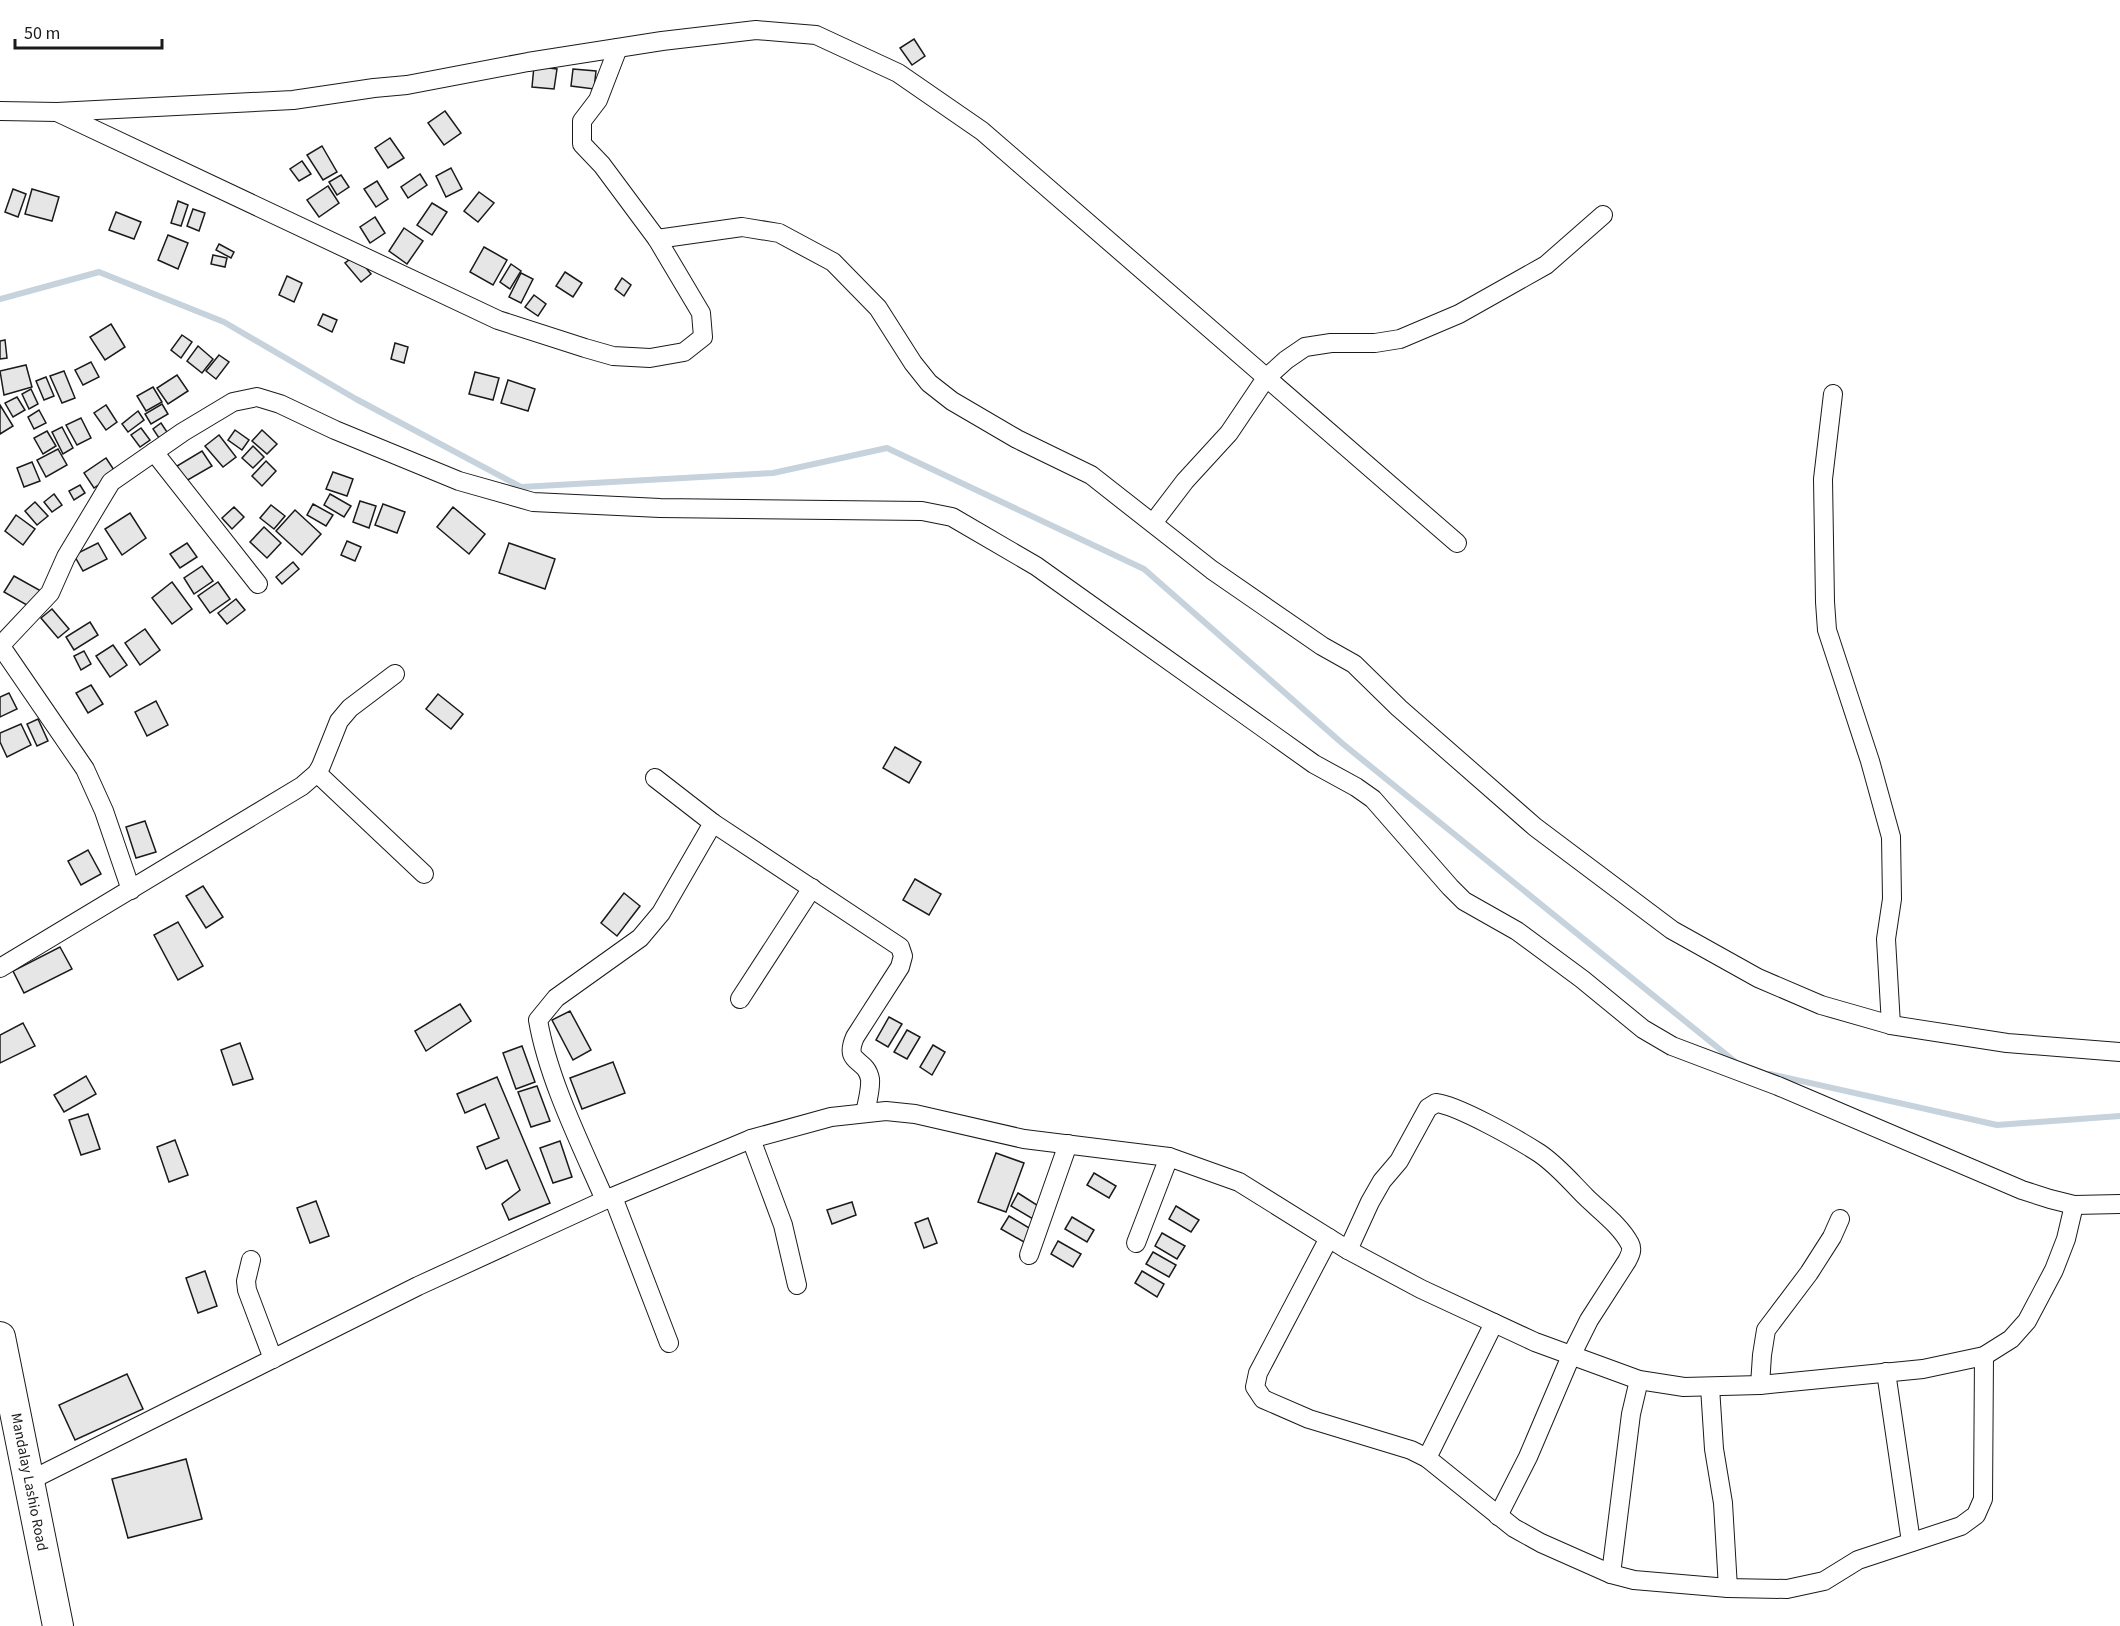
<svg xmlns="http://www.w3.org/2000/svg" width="2120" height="1626" viewBox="0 0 2120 1626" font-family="'Source Sans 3',sans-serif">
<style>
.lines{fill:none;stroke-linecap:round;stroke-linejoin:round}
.stream{stroke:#c6d2dc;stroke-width:6}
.building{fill:#e6e6e6;stroke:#1a1a1a;stroke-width:1.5}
.minor-casing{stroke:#1a1a1a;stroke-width:20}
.trunk-casing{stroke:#1a1a1a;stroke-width:32}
.minor{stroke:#fff;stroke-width:18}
.trunk{stroke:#fff;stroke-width:30}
.labels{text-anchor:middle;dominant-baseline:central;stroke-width:4.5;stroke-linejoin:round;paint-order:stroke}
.street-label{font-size:15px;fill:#1a1a1a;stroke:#fff}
</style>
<rect width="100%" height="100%" fill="#fff"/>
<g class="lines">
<g class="stream">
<polyline points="0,299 99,272 224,322 356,399 521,487 773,473 887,448 1144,569 1343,744 1738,1064"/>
<polyline points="1770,1074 1997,1125 2120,1116"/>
</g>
</g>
<g class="building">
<polygon points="914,39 925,56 912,65 900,48"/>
<polygon points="534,66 557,69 554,89 532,87"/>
<polygon points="573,69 596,71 594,89 571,86"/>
<polygon points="445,111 461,133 444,145 428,123"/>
<polygon points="390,138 404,158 388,168 375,148"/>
<polygon points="322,146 337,172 323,180 307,155"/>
<polygon points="302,161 311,174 299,181 290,169"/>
<polygon points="451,168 462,189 446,197 436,176"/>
<polygon points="420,174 427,185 408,198 401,187"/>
<polygon points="341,175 349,187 337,195 329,182"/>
<polygon points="377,181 388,199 376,207 364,189"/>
<polygon points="328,186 339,203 319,217 307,200"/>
<polygon points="13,189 26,194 18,217 5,212"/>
<polygon points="32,189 59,197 52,221 25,214"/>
<polygon points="479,192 494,203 478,222 464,211"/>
<polygon points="178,201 188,205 181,226 171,223"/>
<polygon points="432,203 447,212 432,235 417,225"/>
<polygon points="193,209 205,213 199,231 187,226"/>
<polygon points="116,212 141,222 134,239 109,230"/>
<polygon points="375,217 385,233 370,243 360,227"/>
<polygon points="404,228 423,241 407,264 389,251"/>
<polygon points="168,235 188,243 178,269 158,260"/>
<polygon points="219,244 234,252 231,258 216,250"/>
<polygon points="484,247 507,260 493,285 470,272"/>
<polygon points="213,255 227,258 225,267 211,264"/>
<polygon points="356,255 371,274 361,282 345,263"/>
<polygon points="511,264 521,271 510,289 500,282"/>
<polygon points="565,272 582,283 573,297 556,286"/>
<polygon points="521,273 533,279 521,303 509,297"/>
<polygon points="287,276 302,283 294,302 279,295"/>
<polygon points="622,278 631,285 624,296 615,289"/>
<polygon points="534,295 546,304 538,316 525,307"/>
<polygon points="323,314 337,320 332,332 318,325"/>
<polygon points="111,324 125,347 105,360 90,337"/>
<polygon points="182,335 192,342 181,358 171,350"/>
<polygon points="5,340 7,358 0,359 0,341"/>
<polygon points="395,343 408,347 404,363 391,359"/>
<polygon points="198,346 213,359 202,373 187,361"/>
<polygon points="219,355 229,362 216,379 206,371"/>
<polygon points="91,362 99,377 83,385 75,370"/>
<polygon points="26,365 32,387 4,395 0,371"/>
<polygon points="64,371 75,398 62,403 50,376"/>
<polygon points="475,372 499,378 493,400 469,394"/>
<polygon points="177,375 188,391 168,404 157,388"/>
<polygon points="46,377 54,396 44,400 36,381"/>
<polygon points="508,380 535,389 528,411 501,403"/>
<polygon points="153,387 162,402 146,411 137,396"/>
<polygon points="31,389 38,404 29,409 22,394"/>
<polygon points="17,397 25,410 13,417 5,403"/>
<polygon points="162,404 168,414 151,424 145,414"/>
<polygon points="0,405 13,426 0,434"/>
<polygon points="106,405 117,422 106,430 94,413"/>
<polygon points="39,410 46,423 34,429 28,417"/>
<polygon points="138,411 144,420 128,432 122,424"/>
<polygon points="81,418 91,438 77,445 66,425"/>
<polygon points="161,423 167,432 159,438 153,429"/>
<polygon points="62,427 73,448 63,454 52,432"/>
<polygon points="141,428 150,440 140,447 131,435"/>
<polygon points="235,430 249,440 242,450 228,440"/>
<polygon points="262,430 277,444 267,454 252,441"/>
<polygon points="47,431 56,446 43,454 34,438"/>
<polygon points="219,435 236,457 223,467 205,446"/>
<polygon points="253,446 264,457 253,468 242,458"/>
<polygon points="58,449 67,465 46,477 37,460"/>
<polygon points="202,451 212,466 186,481 177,466"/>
<polygon points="106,458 116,473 94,488 84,473"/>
<polygon points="266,461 276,471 262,486 252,476"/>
<polygon points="32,462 40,481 24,487 17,468"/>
<polygon points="333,472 353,479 347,496 326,489"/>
<polygon points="80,485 85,493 74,500 69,491"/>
<polygon points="54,494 62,505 52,512 44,502"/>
<polygon points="330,494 351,506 344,517 324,505"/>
<polygon points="360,501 376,506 369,528 353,522"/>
<polygon points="35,502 48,516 37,525 25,511"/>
<polygon points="313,504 333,515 326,526 307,515"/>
<polygon points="383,504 405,512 397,533 375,525"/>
<polygon points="271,505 285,516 274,529 260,518"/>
<polygon points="234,507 244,517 232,529 222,518"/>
<polygon points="453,507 485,534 469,554 437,527"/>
<polygon points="295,510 321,534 302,555 276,531"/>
<polygon points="130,513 146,538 122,555 105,529"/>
<polygon points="16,515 35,529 23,545 5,531"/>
<polygon points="264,527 281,543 267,558 250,542"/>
<polygon points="347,541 361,547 355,561 341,555"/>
<polygon points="98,543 107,559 83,571 74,555"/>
<polygon points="187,543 197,557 180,568 170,554"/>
<polygon points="509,543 555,559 545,589 499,573"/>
<polygon points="293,562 299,569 282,584 276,577"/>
<polygon points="202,566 213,581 194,594 184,578"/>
<polygon points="14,576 41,591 32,608 4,592"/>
<polygon points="172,582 192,609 172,624 152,598"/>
<polygon points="218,582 230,599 210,613 198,596"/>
<polygon points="236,599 245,610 227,624 218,613"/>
<polygon points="52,609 69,629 58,638 41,618"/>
<polygon points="90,622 98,635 74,650 66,637"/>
<polygon points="145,629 160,650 140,665 125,643"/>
<polygon points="113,645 127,665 110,677 96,656"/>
<polygon points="84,651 91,664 81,670 74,656"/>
<polygon points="91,685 103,704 88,713 76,693"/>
<polygon points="9,693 17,709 0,717 0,697"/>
<polygon points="438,694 463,714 451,729 426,709"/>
<polygon points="156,701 168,725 147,736 135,712"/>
<polygon points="38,719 48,741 37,746 27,724"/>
<polygon points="21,724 31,745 7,757 0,742 0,733"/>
<polygon points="895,747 921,762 909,783 883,768"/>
<polygon points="145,821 156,852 136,858 126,827"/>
<polygon points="88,850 101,874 81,885 68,861"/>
<polygon points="915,879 941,894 929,915 903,900"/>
<polygon points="203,886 223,917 206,928 186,896"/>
<polygon points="624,893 640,906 617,936 601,923"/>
<polygon points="178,922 203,966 178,980 154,935"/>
<polygon points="60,947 72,969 24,993 13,971"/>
<polygon points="460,1004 471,1021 426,1051 415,1031"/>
<polygon points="570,1011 591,1050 573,1060 552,1020"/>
<polygon points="889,1017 902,1024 888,1047 876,1040"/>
<polygon points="23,1023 35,1046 0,1063 0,1035"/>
<polygon points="907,1030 920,1037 907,1059 894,1052"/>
<polygon points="240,1043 253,1079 233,1085 221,1050"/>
<polygon points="933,1045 945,1052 932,1075 920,1067"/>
<polygon points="522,1046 535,1082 516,1089 503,1053"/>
<polygon points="613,1062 625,1093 582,1109 570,1078"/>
<polygon points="86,1076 96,1094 64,1112 54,1095"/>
<polygon points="497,1077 550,1203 509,1220 502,1204 520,1190 507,1160 486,1169 477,1147 499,1138 485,1104 465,1113 457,1094"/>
<polygon points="537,1086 550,1121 531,1127 518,1092"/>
<polygon points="88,1114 100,1149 81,1155 69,1120"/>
<polygon points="175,1140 188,1175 169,1182 157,1147"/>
<polygon points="560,1141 572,1177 553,1183 540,1148"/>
<polygon points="996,1153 1024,1163 1006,1212 978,1202"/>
<polygon points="1094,1173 1116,1186 1109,1198 1087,1185"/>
<polygon points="1018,1193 1040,1207 1033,1219 1011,1206"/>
<polygon points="316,1201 329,1236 310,1243 297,1208"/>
<polygon points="852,1202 856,1215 832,1224 827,1210"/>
<polygon points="1176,1206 1199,1220 1191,1232 1169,1219"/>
<polygon points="1009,1216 1031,1229 1024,1242 1001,1229"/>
<polygon points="1072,1217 1094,1230 1087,1242 1065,1229"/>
<polygon points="928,1218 937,1243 924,1248 915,1223"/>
<polygon points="1162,1233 1185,1246 1177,1259 1155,1246"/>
<polygon points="1058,1241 1081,1254 1073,1267 1051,1254"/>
<polygon points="1153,1252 1176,1265 1169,1277 1146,1264"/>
<polygon points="205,1271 217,1306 198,1313 186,1278"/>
<polygon points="1142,1271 1164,1284 1157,1297 1135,1283"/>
<polygon points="127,1374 143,1409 75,1440 59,1405"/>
<polygon points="186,1459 202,1519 128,1538 112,1479"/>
</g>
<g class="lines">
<defs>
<g id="minor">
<polyline points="0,111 57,112 293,100 374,88 407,85 528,62 662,41 756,30 816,35 898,73 982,131 1457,543"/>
<polyline points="59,113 498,320 585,348 613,356 650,358 684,352 703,337 701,313 657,239 602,165 582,144 582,121 598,100 618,48"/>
<polyline points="657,239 742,227 779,233 833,262 878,308 913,363 929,383 952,401 1017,439 1091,475 1212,570 1322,646 1354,664 1399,708 1535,827 1672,930 1758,978 1821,1005 1891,1025 2007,1043 2120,1052"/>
<polyline points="1833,394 1823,479 1825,602 1827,630 1870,761 1891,837 1892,899 1886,939 1891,1025"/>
<polyline points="154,452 258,584"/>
<polyline points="1153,523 1185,481 1229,433 1266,378 1286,360 1305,347 1331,343 1375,343 1400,339 1459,314 1546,265 1603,215"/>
<polyline points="0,645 85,769 104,811 131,890"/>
<polyline points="0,646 50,593 66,557 111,482 183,432 233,402 257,397 280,404 335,430 459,481 533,502 660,508 922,511 952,517 1036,566 1314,764 1356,787 1373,799 1450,887 1464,901 1517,931 1582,979 1643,1029 1672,1046 1778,1086 2022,1190 2050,1199 2074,1205 2120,1204"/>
<polyline points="317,773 424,874"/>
<path d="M 655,778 L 713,823 L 900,947 L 903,956 L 900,967 L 855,1037 C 843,1065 866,1057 870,1079 C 871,1089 867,1103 865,1113"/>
<polyline points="0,968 302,786 317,773 321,766 339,721 350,708 395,674"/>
<polyline points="740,999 812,888"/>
<polyline points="751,1139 783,1225 797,1285"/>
<polyline points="613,1197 669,1343"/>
<path d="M 605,1200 C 581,1145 548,1079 538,1020 L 556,998 L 640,938 L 661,913 L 713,823"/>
<polyline points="1329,1238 1258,1373 1255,1387 1263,1399 1309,1419 1411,1450 1427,1458 1514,1528 1541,1543 1611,1574 1634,1580 1728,1588 1787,1589 1824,1581 1858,1560 1961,1526 1976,1515 1983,1499 1984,1356"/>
<polyline points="1136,1243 1169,1157"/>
<path d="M 1348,1250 L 1370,1202 L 1382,1181 L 1399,1161 L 1428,1108 L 1436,1103 C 1457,1105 1519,1140 1539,1153 C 1557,1165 1571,1182 1586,1197 C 1600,1211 1620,1225 1630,1244 C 1633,1250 1630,1255 1627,1261 L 1589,1320 L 1571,1356 L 1528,1457 L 1498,1516"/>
<polyline points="1029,1255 1068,1144"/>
<polyline points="251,1260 246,1281 247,1290 273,1359"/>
<polyline points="1886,1372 1911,1542"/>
<polyline points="1760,1385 1762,1355 1766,1330 1809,1273 1832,1237 1840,1219"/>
<polyline points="1710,1387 1714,1449 1723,1503 1728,1588"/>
<polyline points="1427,1458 1494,1323"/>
<polyline points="29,1481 418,1286 605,1200 751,1139 831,1117 886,1111 915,1114 1024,1139 1169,1157 1239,1182 1348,1250 1421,1289 1535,1342 1639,1380 1684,1387 1760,1385 1923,1369 1984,1356 2011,1339 2027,1321 2054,1270 2066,1239 2074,1205"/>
<polyline points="1611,1574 1631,1414 1639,1380"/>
</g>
<polyline id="trunk" points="0,1337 58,1626"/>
</defs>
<use href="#minor" class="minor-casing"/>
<use href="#trunk" class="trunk-casing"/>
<use href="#minor" class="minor"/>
<use href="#trunk" class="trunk"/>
</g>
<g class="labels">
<g class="street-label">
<text transform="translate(29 1482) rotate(79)">Mandalay Lashio Road</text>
</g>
</g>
<path d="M15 39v9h147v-9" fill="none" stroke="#1a1a1a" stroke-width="3"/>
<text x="24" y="39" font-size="18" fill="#1a1a1a" stroke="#ffffff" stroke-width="4.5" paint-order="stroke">50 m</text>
</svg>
